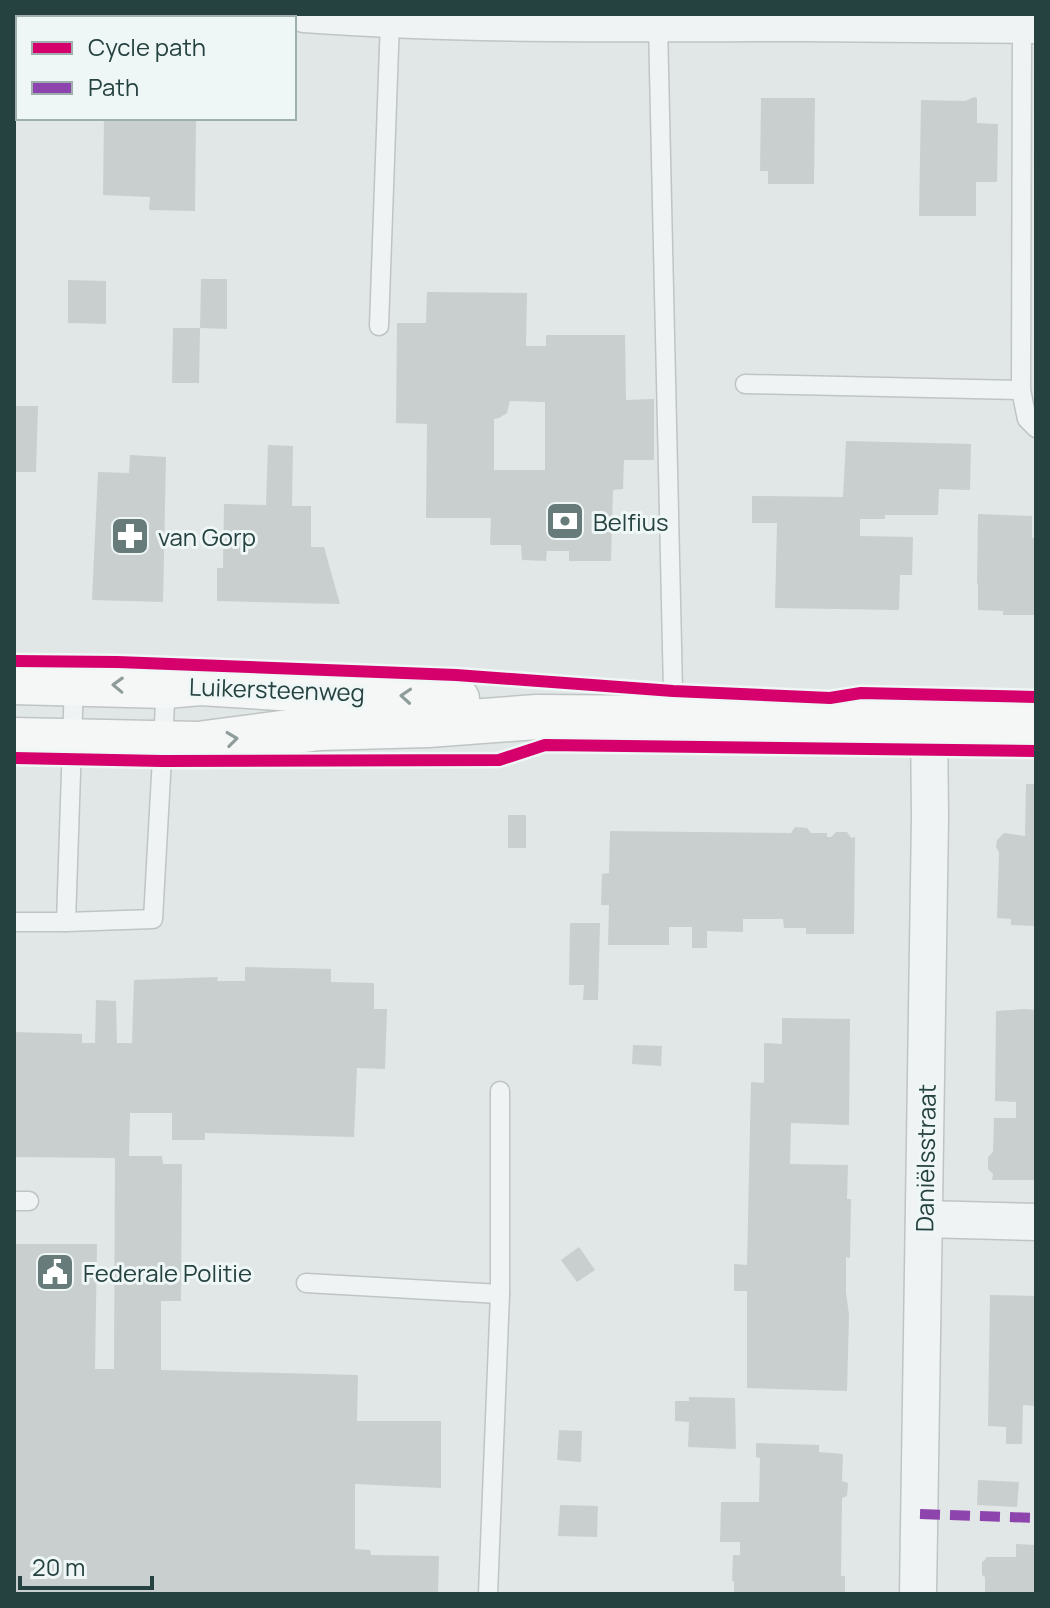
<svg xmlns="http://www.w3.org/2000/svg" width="1050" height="1608" viewBox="0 0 1050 1608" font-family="Manrope,sans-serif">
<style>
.building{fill:#c9cfce;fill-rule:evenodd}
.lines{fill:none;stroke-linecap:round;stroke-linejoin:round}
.lane-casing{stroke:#bfc4c4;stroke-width:21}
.street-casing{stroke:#bfc4c4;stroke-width:39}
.secondary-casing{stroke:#bfc4c4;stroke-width:47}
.lane{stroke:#f0f3f3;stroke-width:18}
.street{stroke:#f0f3f3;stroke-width:36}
.secondary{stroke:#f5f6f6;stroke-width:44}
.quiet{stroke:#8e44ad;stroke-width:10;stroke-dasharray:20 10;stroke-linecap:butt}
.cycleway-casing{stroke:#eef7f6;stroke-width:17}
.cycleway{stroke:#d6006c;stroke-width:12}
.oneway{stroke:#8e9c9b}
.labels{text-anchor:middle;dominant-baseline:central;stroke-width:6;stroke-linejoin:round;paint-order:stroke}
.poi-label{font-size:24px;fill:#264240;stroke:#eef7f6;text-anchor:start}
.street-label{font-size:24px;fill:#264240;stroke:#eef7f6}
</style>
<rect width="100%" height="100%" fill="#e1e6e6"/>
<g class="building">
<polygon points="974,97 977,98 977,123 998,124 997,182 976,182 976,216 919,216 921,100 965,101"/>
<polygon points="761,98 815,98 814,184 768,184 768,171 760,171"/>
<polygon points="104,118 196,118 195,211 149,210 150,197 103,195"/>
<polygon points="201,279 227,279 227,329 200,328"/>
<polygon points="68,280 106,281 106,324 68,323"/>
<path d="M 427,292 L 527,293 L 526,346 L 546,346 L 546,335 L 625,335 L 626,400 L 654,399 L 654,460 L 624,460 L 623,489 L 613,490 L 611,561 L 569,561 L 569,551 L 547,551 L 546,561 L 522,560 L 521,545 L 490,545 L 491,518 L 426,518 L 427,424 L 396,423 L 397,323 L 426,323 ZM 510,401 L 545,402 L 545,470 L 494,470 L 494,419 L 499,418 L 507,413 Z"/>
<polygon points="173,328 200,328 199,383 172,383"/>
<polygon points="14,406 38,406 36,472 14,472"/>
<polygon points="846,441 971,444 970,490 939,489 938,515 885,515 885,519 860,519 860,536 913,537 912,575 900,575 899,610 775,608 777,523 752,523 752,496 843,497"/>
<polygon points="268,445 293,446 292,506 311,506 311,547 324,547 340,604 217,601 217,568 223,568 224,504 266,505"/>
<polygon points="130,455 166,457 163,602 92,600 98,472 129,473"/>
<polygon points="978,514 1032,516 1032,538 1036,538 1036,615 1003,615 1003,611 978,610 978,584 977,584"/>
<polygon points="1026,784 1036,784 1036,926 1011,925 1011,919 997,918 999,852 996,847 997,840 1004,833 1025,836"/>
<rect x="508" y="815" width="18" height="33"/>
<polygon points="795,827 807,828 811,833 827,833 827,837 831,837 836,832 847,832 851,838 855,837 854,934 806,934 806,928 784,928 783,919 743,919 743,932 707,931 707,948 692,948 692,927 669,927 669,945 608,945 609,905 601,905 602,874 609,873 610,831 791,833"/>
<polygon points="570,923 600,923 598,1000 583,1000 584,985 569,985"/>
<polygon points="245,967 331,969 331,982 374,983 374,1009 387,1009 385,1069 357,1068 354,1137 205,1133 205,1140 172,1140 172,1113 130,1113 129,1156 162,1156 163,1164 182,1164 181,1301 161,1301 161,1370 358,1375 357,1421 441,1421 441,1488 355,1484 355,1549 370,1550 371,1555 439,1556 438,1594 14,1594 14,1244 97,1244 95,1369 114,1369 115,1158 14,1157 14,1032 82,1034 82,1043 95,1043 96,1000 116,1001 117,1043 132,1043 134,980 218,977 217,981 245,981"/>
<polygon points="1024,1009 1036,1010 1036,1180 992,1180 993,1174 988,1169 988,1157 993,1152 994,1118 1016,1118 1016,1102 995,1101 996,1011"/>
<polygon points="782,1018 850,1019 849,1125 791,1123 790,1164 848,1165 847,1199 851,1199 850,1258 846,1257 846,1292 849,1315 847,1391 747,1388 747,1291 734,1291 734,1264 747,1265 751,1082 764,1083 764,1043 782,1044"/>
<polygon points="633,1045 662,1046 661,1066 632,1064"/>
<polygon points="579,1247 595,1270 577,1282 561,1260"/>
<polygon points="990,1295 1036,1296 1036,1406 1023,1405 1022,1444 1006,1444 1006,1427 988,1426"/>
<polygon points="689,1397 735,1398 736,1449 688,1447 689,1422 675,1421 675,1401 689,1401"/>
<polygon points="559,1430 582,1431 581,1462 557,1460"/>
<polygon points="756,1443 819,1445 819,1452 843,1454 842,1481 848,1483 847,1496 842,1498 841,1576 845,1576 845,1594 734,1594 734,1581 732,1581 733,1555 740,1555 740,1542 720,1542 721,1502 759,1502 760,1458 756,1457"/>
<polygon points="978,1480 1019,1482 1017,1507 977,1505"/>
<polygon points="560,1505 598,1506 597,1537 558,1536"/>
<polygon points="1016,1544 1036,1545 1036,1594 985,1594 985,1577 982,1575 982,1562 985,1560 986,1557 1016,1557"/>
</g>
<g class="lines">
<defs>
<g id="lane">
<polyline points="658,25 673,691 672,718"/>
<polyline points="1022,25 1021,390 1027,419 1036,428"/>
<polyline points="379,326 390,20"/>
<polyline points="745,384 1021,390"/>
<polyline points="14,922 66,922 74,683"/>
<polyline points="66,922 153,919 166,686"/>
<polyline points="14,1201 29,1201"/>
<polyline points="306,1283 500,1294"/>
<polyline points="488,1594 500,1294 500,1091"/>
</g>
<g id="street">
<path d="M 304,14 C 469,26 634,23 800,23 C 879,23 957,25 1036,25"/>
<polyline points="924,1219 1036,1222"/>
<polyline points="918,1594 930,817 929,722"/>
</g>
<g id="secondary">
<polyline points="14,682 166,686 200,683 457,699"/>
<polyline points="14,740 198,744 319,728 428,725 537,717 824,719 1036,725"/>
</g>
</defs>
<use href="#lane" class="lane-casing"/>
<use href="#street" class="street-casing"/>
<use href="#secondary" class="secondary-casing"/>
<use href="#lane" class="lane"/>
<use href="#street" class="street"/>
<use href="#secondary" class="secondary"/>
<polyline class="quiet" points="920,1514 1036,1518"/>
<defs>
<g id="cycleway">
<polyline points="14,661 117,662 456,675 673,691 830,698 861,693 1036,697"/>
<polyline points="14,758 162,761 499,760 545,745 1036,751"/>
</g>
</defs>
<use href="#cycleway" class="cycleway-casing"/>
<use href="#cycleway" class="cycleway"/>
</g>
<defs><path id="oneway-chevron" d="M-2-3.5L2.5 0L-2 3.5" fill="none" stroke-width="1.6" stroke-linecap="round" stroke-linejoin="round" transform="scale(2)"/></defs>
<g class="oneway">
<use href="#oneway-chevron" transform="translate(118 685) rotate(-178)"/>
<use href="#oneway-chevron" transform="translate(406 696) rotate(-176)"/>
<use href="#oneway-chevron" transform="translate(232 739) rotate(-7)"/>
</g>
<defs>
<symbol id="bank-square" viewBox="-11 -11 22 22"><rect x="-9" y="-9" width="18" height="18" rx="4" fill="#677b7a" stroke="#eef7f6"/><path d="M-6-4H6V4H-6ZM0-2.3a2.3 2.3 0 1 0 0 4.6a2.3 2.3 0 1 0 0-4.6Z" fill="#fff"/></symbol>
<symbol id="pharmacy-square" viewBox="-11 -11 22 22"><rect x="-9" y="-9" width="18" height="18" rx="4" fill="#677b7a" stroke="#eef7f6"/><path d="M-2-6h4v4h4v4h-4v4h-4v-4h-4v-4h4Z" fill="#fff"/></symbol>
<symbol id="civic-square" viewBox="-11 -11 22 22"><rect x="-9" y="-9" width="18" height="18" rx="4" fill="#677b7a" stroke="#eef7f6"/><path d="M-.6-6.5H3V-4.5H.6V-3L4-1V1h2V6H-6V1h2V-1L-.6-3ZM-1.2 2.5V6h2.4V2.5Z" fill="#fff"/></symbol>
</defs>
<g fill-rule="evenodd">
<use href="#bank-square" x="543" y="499" width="44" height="44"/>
<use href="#pharmacy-square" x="108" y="514" width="44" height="44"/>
<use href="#civic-square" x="33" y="1250" width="44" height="44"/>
</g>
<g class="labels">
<g class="poi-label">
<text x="593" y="521">Belfius</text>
<text x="158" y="536">van Gorp</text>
<text x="83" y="1272">Federale Politie</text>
</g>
<g class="street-label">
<text transform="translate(277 689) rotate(2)">Luikersteenweg</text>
<text transform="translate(925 1158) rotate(-89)">Daniëlsstraat</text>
</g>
</g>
<rect width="1050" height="1608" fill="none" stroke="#264240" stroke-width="32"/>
<rect x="16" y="16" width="280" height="104" fill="#eef7f6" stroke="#9eafad" stroke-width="2"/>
<rect x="32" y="42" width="40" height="12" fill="#d6006c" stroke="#9eafad" stroke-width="2"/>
<text x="88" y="56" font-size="24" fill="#264240">Cycle path</text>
<rect x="32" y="82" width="40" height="12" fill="#8e44ad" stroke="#9eafad" stroke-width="2"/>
<text x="88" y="96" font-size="24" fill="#264240">Path</text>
<path d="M20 1576v12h132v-12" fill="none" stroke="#264240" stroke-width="4"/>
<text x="32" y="1576" font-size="24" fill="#264240" stroke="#eef7f6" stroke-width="6" paint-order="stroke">20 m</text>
</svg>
